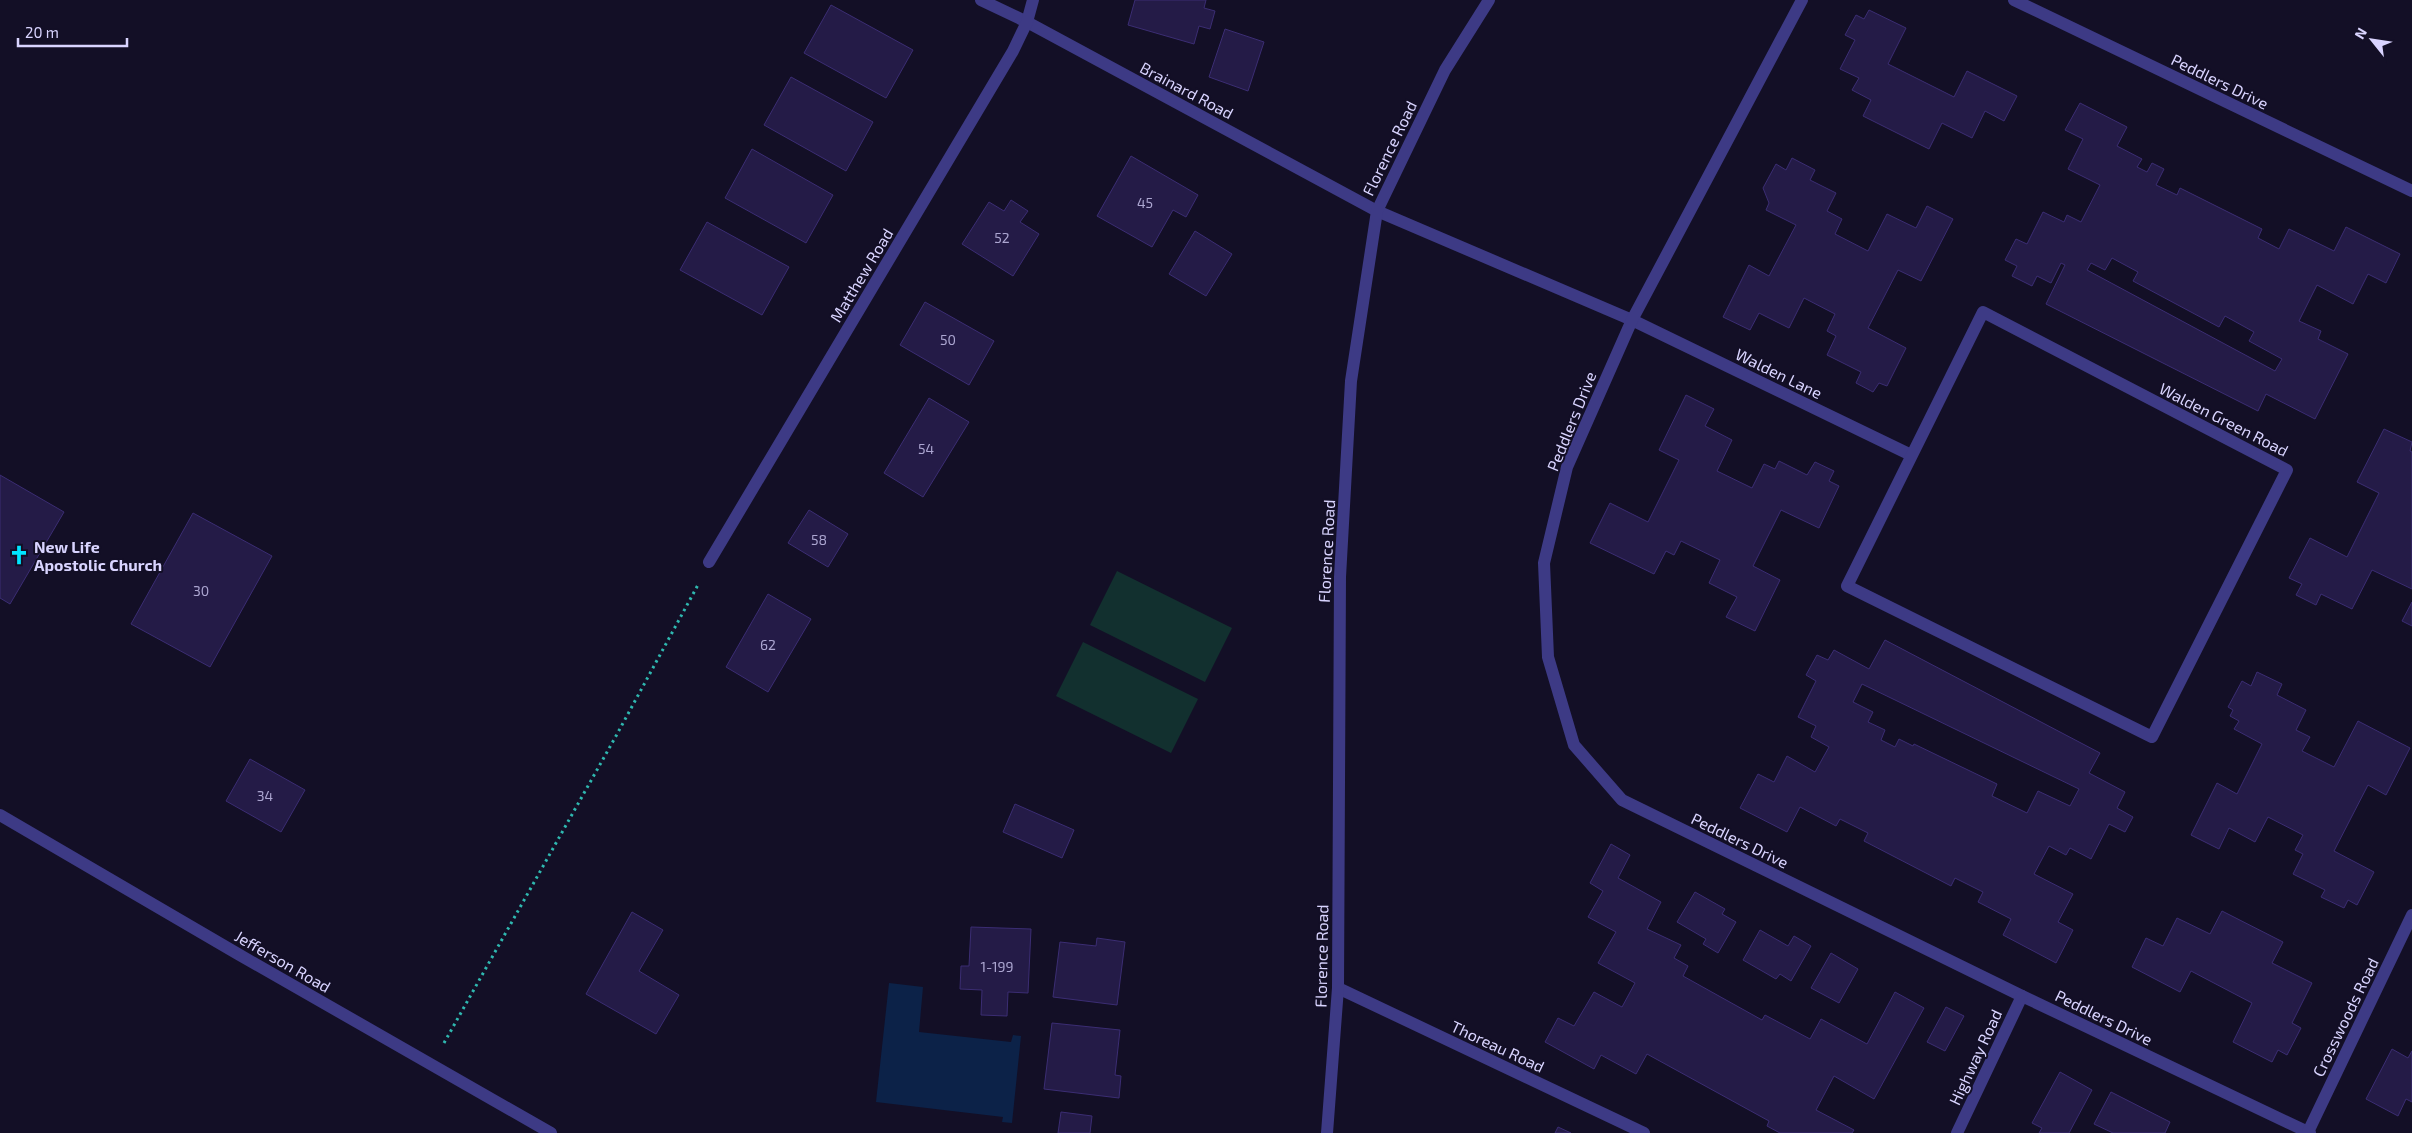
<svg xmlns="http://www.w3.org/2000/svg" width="2412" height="1133" viewBox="0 0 2412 1133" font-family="'Exo 2',sans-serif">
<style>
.green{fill:#12302f}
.water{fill:#0c2248}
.building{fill:#241b47;stroke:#3b2d73;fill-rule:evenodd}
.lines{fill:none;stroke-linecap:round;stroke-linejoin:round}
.path{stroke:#2fb8b0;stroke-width:3;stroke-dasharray:2.5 4;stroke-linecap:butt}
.street{stroke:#3d3a85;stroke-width:12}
.labels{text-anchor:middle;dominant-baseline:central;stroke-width:4;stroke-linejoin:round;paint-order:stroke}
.number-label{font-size:14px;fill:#aca6d1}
.street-label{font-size:16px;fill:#d9d4ff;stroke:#130f26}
.poi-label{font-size:16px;font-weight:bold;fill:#d9d4ff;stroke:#130f26;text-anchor:start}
</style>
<rect width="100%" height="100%" fill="#130f26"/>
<g class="green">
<polygon points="1117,571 1232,628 1205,682 1090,625"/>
<polygon points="1083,642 1198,699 1171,753 1056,696"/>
</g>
<polygon class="water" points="889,983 923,987 919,1032 1011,1042 1013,1035 1021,1036 1012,1123 1002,1122 1003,1117 876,1102"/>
<g class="building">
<polygon points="1135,0 1206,0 1204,8 1215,11 1210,29 1199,26 1194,44 1128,25"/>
<polygon points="831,5 913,50 886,98 804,53"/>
<polygon points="1869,10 1906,28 1888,64 1954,97 1967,71 2017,96 2004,121 1985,111 1972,138 1942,123 1929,149 1863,116 1871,100 1852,90 1859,78 1840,69 1855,40 1845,35 1856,15 1864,19"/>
<polygon points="1225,29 1264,42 1248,91 1209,77"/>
<polygon points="791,77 873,122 846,171 764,125"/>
<path d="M 2080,103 L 2127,127 L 2117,146 L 2142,159 L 2137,167 L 2147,172 L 2152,163 L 2164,169 L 2156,185 L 2177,195 L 2180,188 L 2262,229 L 2258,238 L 2279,249 L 2289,229 L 2334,251 L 2346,227 L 2400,254 L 2386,283 L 2368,274 L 2353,304 L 2317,285 L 2299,321 L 2321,331 L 2318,339 L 2348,354 L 2315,419 L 2266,394 L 2258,411 L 2046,304 L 2065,265 L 2061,263 L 2051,283 L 2037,276 L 2032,286 L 2012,276 L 2017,266 L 2005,260 L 2016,239 L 2027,244 L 2043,212 L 2064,222 L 2067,215 L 2081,222 L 2100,185 L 2068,169 L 2083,139 L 2065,130 ZM 2112,258 L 2138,272 L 2133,281 L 2219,327 L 2225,316 L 2254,332 L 2249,341 L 2282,359 L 2275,371 L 2087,270 L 2091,263 L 2105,270 Z"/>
<polygon points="752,149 833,195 806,243 725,198"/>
<polygon points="1131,156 1198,195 1186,217 1173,210 1152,247 1097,216"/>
<polygon points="1792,158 1815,170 1810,180 1836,193 1827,211 1842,219 1835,234 1868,251 1887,214 1916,228 1927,206 1953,219 1921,281 1898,270 1868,328 1906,348 1887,386 1879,383 1873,392 1856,383 1861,372 1827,355 1836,336 1827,331 1835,314 1804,298 1789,328 1759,313 1750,330 1723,317 1749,265 1769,276 1796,225 1766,210 1769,203 1763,188 1776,164 1786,170"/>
<polygon points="1011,200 1028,211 1020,222 1039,234 1013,276 962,244 989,202 1004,211"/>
<polygon points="707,222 789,267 762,315 680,270"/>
<polygon points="1195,231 1232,254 1206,296 1169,274"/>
<polygon points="925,302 994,341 969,385 900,345"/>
<polygon points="1686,395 1714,409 1705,426 1732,440 1717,471 1752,488 1764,464 1775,469 1779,461 1807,475 1815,462 1834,471 1829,481 1839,486 1819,528 1781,510 1753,566 1780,580 1755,631 1726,617 1737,597 1709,583 1720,560 1681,541 1674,555 1666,551 1654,574 1590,543 1610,503 1648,522 1679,460 1659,450"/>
<polygon points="929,398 969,422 923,497 884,473"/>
<polygon points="2384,429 2412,442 2410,451 2412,452 2412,589 2372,570 2352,609 2321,594 2316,605 2296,595 2302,584 2289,578 2310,538 2347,557 2379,493 2357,482"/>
<polygon points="0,475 64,512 10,604 0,598"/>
<polygon points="809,510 848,534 828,567 788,543"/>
<polygon points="193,513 272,556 210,667 131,624"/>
<polygon points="768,594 811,619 768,692 726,667"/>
<polygon points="2412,602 2412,626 2402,621"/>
<path d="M 1885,640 L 2100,753 L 2089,773 L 2125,792 L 2117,808 L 2133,817 L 2125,832 L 2109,824 L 2091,859 L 2070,848 L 2066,855 L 2049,846 L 2034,874 L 2073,894 L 2058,922 L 2073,930 L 2056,963 L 2003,935 L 2011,919 L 1978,902 L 1983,892 L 1955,878 L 1951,886 L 1864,841 L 1868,833 L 1840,819 L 1836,826 L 1800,807 L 1787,832 L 1740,808 L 1758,774 L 1774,782 L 1787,756 L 1815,772 L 1829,747 L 1811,737 L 1816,726 L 1798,717 L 1816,681 L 1806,675 L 1817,655 L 1828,660 L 1834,650 L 1869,669 ZM 1862,684 L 2079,789 L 2070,806 L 2038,791 L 2027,813 L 1992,796 L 1997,784 L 1914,744 L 1913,746 L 1899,739 L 1895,747 L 1881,740 L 1885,730 L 1868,722 L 1873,712 L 1853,702 Z"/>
<polygon points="2257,672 2282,684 2277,695 2306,710 2296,730 2310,737 2302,751 2334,767 2358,721 2410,748 2386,795 2368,785 2334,851 2374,872 2357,905 2348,900 2344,908 2321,897 2325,890 2293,874 2303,854 2295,850 2303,835 2268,817 2255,842 2229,828 2219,849 2191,835 2217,783 2237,794 2262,744 2234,729 2239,721 2230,716 2233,710 2228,707 2242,681 2251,686"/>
<polygon points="250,759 305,790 281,832 226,801"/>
<polygon points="1015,804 1074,830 1062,858 1003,832"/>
<polygon points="1611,844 1630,855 1618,878 1661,902 1647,929 1681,945 1674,958 1688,966 1683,976 1762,1020 1765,1015 1810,1039 1821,1019 1867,1044 1895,992 1924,1008 1874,1099 1834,1076 1816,1110 1854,1130 1852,1133 1780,1133 1767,1126 1769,1121 1647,1054 1636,1074 1601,1055 1594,1069 1545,1042 1558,1018 1574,1026 1594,992 1622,1007 1635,983 1598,963 1616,932 1588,917 1603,891 1590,883"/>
<polygon points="1695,892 1725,909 1722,914 1736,922 1718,953 1703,944 1706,939 1677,922"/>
<polygon points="2222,911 2283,942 2272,963 2312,983 2292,1023 2301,1028 2287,1055 2278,1050 2272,1062 2233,1042 2252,1003 2191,971 2180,992 2132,967 2146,938 2163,946 2177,918 2210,934"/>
<polygon points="632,912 663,930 639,971 679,995 656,1034 586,994"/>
<polygon points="971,927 1031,929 1028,993 1008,992 1007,1016 981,1015 982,990 960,989 961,966 969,966"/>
<polygon points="1760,930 1788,946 1794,936 1811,946 1791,981 1780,974 1776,979 1743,960"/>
<polygon points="1097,938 1125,942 1117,1005 1053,997 1060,942 1096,946"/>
<polygon points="1831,953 1858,969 1839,1003 1811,988"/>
<polygon points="1946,1007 1964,1016 1945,1051 1927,1042"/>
<polygon points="1052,1023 1120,1030 1115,1075 1121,1076 1119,1098 1044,1089"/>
<polygon points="2392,1049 2408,1058 2412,1051 2412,1102 2406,1099 2398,1116 2366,1099"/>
<polygon points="2060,1072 2092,1090 2069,1133 2039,1133 2042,1128 2032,1123"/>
<polygon points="2111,1092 2170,1122 2165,1133 2113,1133 2094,1124"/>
<polygon points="1061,1112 1092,1116 1090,1133 1058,1133"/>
<polygon points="1558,1127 1571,1133 1555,1133"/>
</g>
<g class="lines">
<polyline class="path" points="444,1043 616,736 699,583"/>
<g class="street">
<polyline points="981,0 1027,22 1377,211 1632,320 1911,455"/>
<polyline points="1802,0 1632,320 1567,467 1544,563 1548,657 1574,745 1622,800 2022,996 2310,1133"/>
<polyline points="2014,0 2412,191"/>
<polygon points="1983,312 2287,470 2152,737 1847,586"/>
<polyline points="709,562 1013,51 1027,22 1033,0"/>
<polyline points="0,815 238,954 551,1133"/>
<polyline points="1338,988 1644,1133"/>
<polyline points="2308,1132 2412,915"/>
<polyline points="1327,1133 1338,988 1340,577 1351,381 1377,211 1445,70 1489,0"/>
<polyline points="1957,1133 2022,996"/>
</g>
</g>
<defs>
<symbol id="church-bare" viewBox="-9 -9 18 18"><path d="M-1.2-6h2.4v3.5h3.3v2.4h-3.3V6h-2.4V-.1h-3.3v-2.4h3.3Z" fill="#00e5ff" stroke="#130f26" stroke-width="2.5" paint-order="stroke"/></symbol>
</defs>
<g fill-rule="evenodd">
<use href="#church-bare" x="5" y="541" width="28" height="28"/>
</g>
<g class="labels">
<g class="number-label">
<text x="1145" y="202">45</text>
<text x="1002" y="237">52</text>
<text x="948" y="339">50</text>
<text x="926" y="448">54</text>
<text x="819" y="539">58</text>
<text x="201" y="590">30</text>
<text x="768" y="644">62</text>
<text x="265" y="795">34</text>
<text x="997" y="966">1-199</text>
</g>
<g class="street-label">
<text transform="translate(2220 81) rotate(26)">Peddlers Drive</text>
<text transform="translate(1187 90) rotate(28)">Brainard Road</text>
<text transform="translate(1389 148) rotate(-64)">Florence Road</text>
<text transform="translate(861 275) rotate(-59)">Matthew Road</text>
<text transform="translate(1779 373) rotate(26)">Walden Lane</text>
<text transform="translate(2224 419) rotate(27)">Walden Green Road</text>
<text transform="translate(1571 421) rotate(-68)">Peddlers Drive</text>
<text transform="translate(1326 551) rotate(-87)">Florence Road</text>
<text transform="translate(1740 840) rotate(26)">Peddlers Drive</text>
<text transform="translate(1321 956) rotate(-89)">Florence Road</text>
<text transform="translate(283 961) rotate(30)">Jefferson Road</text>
<text transform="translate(2104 1017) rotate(26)">Peddlers Drive</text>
<text transform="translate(2345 1017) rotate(-64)">Crosswoods Road</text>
<text transform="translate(1498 1046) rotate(25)">Thoreau Road</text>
<text transform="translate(1975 1057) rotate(-65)">Highway Road</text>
</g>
<g class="poi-label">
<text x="34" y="546">New Life<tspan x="34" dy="18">Apostolic Church</tspan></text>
</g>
</g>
<g transform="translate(2372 40) rotate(300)" stroke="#130f26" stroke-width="4" paint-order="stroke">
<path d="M0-4L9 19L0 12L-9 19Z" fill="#d9d4ff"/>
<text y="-8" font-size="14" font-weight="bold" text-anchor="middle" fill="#d9d4ff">N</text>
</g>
<path d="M18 38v8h109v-8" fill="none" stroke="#d9d4ff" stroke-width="2.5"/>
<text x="25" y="38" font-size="15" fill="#d9d4ff" stroke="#130f26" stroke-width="4" paint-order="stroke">20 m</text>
</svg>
